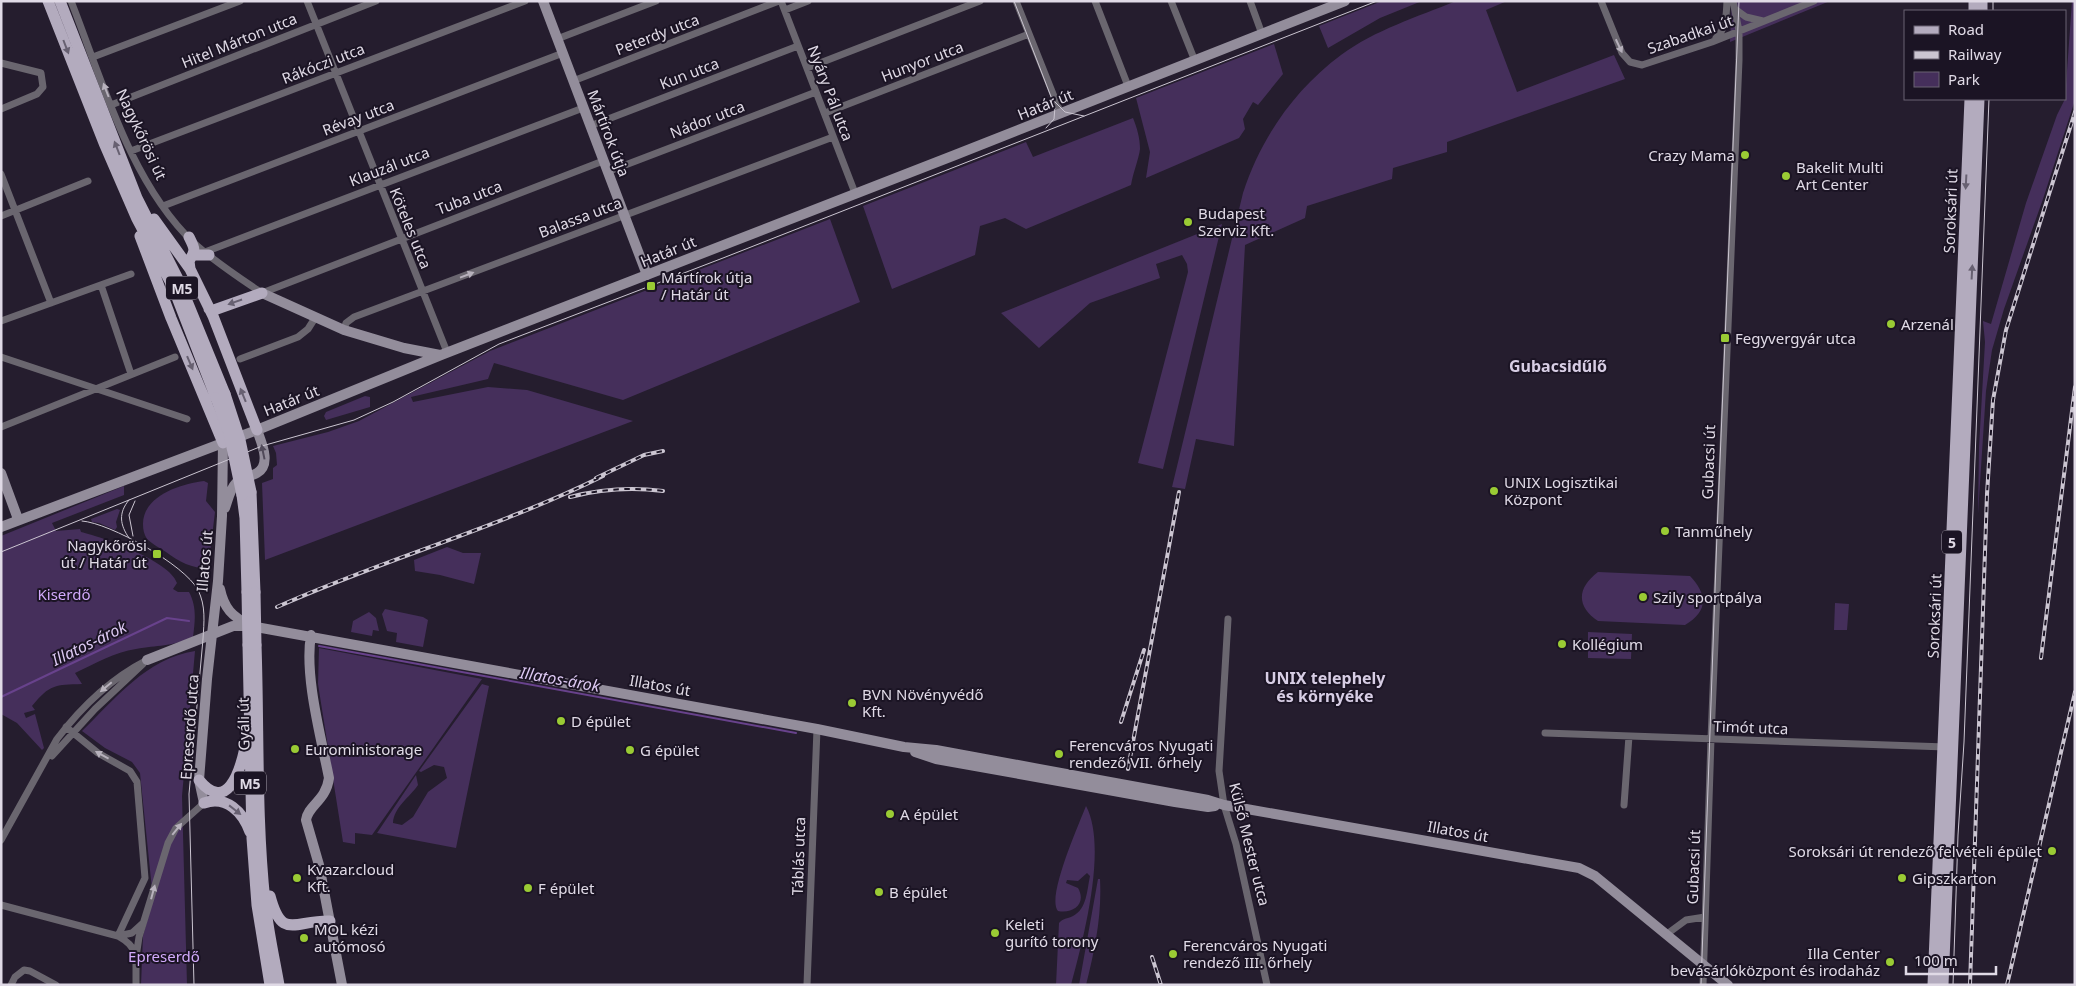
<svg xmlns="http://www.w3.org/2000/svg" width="2076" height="986" font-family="'Noto Sans',sans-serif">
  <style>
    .green { fill: #452f5b }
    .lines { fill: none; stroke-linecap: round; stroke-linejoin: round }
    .stream { stroke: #68428c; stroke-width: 2 }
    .street { stroke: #6a666f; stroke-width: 7 }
    .secondary { stroke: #938d9b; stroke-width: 10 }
    .primary { stroke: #b3abbe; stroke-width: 11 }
    .tram { stroke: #cbc5d1; stroke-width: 1 }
    .rail-casing { stroke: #cbc5d1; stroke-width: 4 }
    .rail { stroke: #1b1424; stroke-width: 2; stroke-dasharray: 5.5; stroke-linecap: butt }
    .primary-bridge { stroke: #b3abbe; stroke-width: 11 }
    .oneway { fill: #b7b1bc }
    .oneway2 { fill: #676071 }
    .oneway3 { fill: #514a5a }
    .poi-dot { fill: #9acb34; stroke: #1b1424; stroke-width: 2 }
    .labels { text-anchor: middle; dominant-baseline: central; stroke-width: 4; stroke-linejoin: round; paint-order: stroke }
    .shield { fill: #1b1424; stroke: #a59fac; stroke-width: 1 }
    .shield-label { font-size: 14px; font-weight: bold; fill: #e0dae6 }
    .street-label { font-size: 15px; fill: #e0dae6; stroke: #1b1424 }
    .poi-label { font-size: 15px; fill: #e0dae6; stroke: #1b1424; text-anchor: start }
    .park-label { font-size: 15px; fill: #d2aafc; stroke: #1b1424 }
    .neighbourhood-label { font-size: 16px; font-weight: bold; fill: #d7cde4; stroke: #1b1424 }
    .water-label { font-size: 16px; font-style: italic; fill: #ddc9f3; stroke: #1b1424 }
  </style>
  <rect width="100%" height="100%" fill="#251d2e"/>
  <path class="green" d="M1382,1h40l-42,17 -52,30 -9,-22z
    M1456,1h51l-21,9 31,82 97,-37 11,24 -178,63v10l-54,16 -1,11 -85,27 -2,12 -60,27 -11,201 -38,-7 -11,50 -13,-2 71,-294c18,-55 51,-103 98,-138 34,-25 76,-38 115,-54z
    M1732,1h98l-100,41z
    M2072,1h3v99l-32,99 -39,110 -12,41 -6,41 -8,123 1,-67 6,-105 -2,-21 8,3 35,-121 31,-88 8,-16z
    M1274,44l9,30 -25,31 -5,-3 -10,17 2,10 -6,9 -93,40 4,-26 -14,-54z
    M1133,118c4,10 7,20 7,31 -1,9 -7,24 -9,36l-105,44 -21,-11 -25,8 -5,29 -83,34 -29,-83 163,-64 7,15z
    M830,219l30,83 -237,98 -129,-37 -6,16 -77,18 2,5 75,-15 39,3 106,31 -368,139 -3,-77 11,-4v-11l4,-3 -1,-12 -3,-7 55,-14 31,-11 131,-70z
    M1222,224l-59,245 -25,-6 50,-191 -1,-8 -5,-9 -26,9 4,14 -70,25 -51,45 -38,-35z
    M365,396l5,1v10l-44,13 -2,-4 2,-4z
    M204,481l4,2 -2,18 9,11 -7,57c-16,-1 -29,-7 -42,-17 -6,-4 -14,-8 -19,-13 -3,-5 -4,-9 -4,-15 0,-28 37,-40 61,-43z
    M124,486v9l-72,28 4,8 24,-2 1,3c22,5 89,29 96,51l-4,6 5,3h11c8,15 6,29 4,45 -23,10 -35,8 -57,12 -21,3 -42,15 -61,24l7,11c-27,1 -32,0 -50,22l3,4 -11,3 2,5 9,-4 9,34 -2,2 -25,-27 -16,-9v-178z
    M117,509l3,1 -4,12 1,5 -2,3 -16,-7 -7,-1 -1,-3z
    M447,547l16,6h18l-7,31 -34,-9 -25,-4 -1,-11z
    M1598,572l92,4c18,19 18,35 -5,49l-87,-4c-22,-15 -21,-33 0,-49z
    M1835,603l14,1 -2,26h-13z
    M385,609l38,8 5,3 -5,27 -27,-5 1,-9 -10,-2 -5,-17z
    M369,612l7,6 3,13 -6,-1 -1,6 -21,-4 2,-11z
    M1588,632l44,2 -1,25 -43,-1z
    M319,648l163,31 -110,156 -17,-2v11l-12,-2 -25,-158z
    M195,651l-13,145 5,189h-46l2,-49 10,-37 -13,-126 -8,-11 -27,-14 -23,-17c33,-32 65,-73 113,-80z
    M482,684l7,2 -33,162 -79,-15 39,-58 2,10c-8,12 -24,22 -25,38l9,2 11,-8 15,-25 19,-14 -3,-11 -10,-2 -13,7 -2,-1z
    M1086,806c22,41 -3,134 -15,179h-15l3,-62c4,-5 8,-4 14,-7 14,-7 14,-26 17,-40l-3,-3 -9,8 -11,-1 -1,3 12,5c9,16 -5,26 -20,23 -12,-13 21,-87 28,-105z
    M1098,879h2c2,36 -5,70 -14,106h-7z"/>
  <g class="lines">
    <path class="stream" d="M319,646l477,87
      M1,697l166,-79 22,3"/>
    <path class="street" d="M71,1c31,79 60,183 123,242 21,19 44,34 68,50l341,-132
      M307,1l140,351
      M781,1l74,192
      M1016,1l45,113
      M1095,1l33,85
      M1171,1l24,60
      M1250,1l12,33
      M1601,1l21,52 8,9 12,3 70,-23 102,-41
      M1735,9l11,8 17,4
      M785,10l23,-9
      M1716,38c11,-11 10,-22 11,-37
      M557,39l99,-38
      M93,57l147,-56
      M1,63l40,10 2,14 -6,7 -36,15
      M807,68l173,-67
      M573,81l206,-80
      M111,105l265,-104
      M825,113l204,-79
      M590,126l208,-80
      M131,151l394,-150
      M607,172l209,-80
      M1,174l50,129
      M163,206l400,-153
      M1,216l87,-35
      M205,252l378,-144
      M101,285l30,89
      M1,321l130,-47
      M344,330l2,-7 8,-6 479,-180
      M1,357l186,62
      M240,359l58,-22 10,-8 7,-11
      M1,427l174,-70
      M1228,619l-9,152 5,34 12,39 31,141
      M66,727l32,26 32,18 7,11 8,96 -27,58
      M1545,733l401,14
      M52,756l43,-47 48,-45
      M1624,805l5,-69
      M1,840l56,-101c25,-33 53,-60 90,-79
      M1,905l117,31c9,5 15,10 18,20
      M1667,934l19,-14 19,-3
      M118,936l14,-3 11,-10
      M11,985l4,-8 9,-7 6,1 26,14
      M136,985v-28l3,-20 29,-94 8,-15 28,-25
      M807,985l10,-256
      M1703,985l8,-246 28,-679v-29l-6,-30"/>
    <path class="secondary" d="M543,1l104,274
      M262,293l82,37 60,18 36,7
      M1,473l17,46
      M225,508c3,-8 5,-19 11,-25 6,-6 14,-6 21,-10 15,-9 4,-31 0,-43
      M1,527l256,-97 184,-75 514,-200 390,-154
      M220,589c4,19 12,28 30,36
      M311,635c-7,40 10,102 18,143 -3,23 -21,27 -23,42l13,45 23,120
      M147,660l86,-34h18l566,103 87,18 32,3 272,50 16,5 355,63 16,8 133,109
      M915,752l21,7 239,43 33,5 7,-1
      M204,803l-5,-23 8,-101 11,-98 4,-65 1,-73"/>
    <path class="primary" d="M48,1l56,142 33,76 36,68 43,111
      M60,1l77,197 41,81 47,115
      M1974,11v-10
      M1982,11v-10
      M154,219l36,50 23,47 44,114
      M140,236l31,82 52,125
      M189,237c6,12 7,13 0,24l1,8
      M194,255h15
      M209,309l5,1 48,-17
      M251,492l4,100
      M242,495l3,23 2,74
      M248,645l4,193 5,67 13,80
      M256,645c3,86 0,172 9,257 3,28 9,55 14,83
      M199,780c28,34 41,-9 46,-32
      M204,803c22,-8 39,9 46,29
      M270,896c12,45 24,24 60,25
      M1933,985l37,-886
      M1943,985l36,-886"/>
    <path class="tram" d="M1014,1l41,106 -1,12 -8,9
      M1993,11v-10
      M1054,101l11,11 19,4
      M82,521c28,2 103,44 116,69 8,16 6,32 5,49l-14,155 5,191
      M133,536l-4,-21 6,-14
      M129,538c-9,-13 -11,-25 0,-38
      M1,552l261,-106 92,-26 39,-18 106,-58 224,-86 654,-257
      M1701,985l16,-451 22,-533
      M1953,985l5,-150 6,-93 25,-643"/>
    <defs>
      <path id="rail" d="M596,478l48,-23 19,-4
        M570,497c31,-8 61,-10 93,-6
        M277,607c107,-48 221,-79 326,-131
        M2041,658l34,-271
        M1121,722l23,-72
        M1128,769l51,-277
        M1152,957l9,28
        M1970,985l17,-491 6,-94 13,-70 69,-218
        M2007,985l68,-293"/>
    </defs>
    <use href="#rail" class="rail-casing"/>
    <use href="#rail" class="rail"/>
    <path class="primary-bridge" d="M225,394l15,46 11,52
      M216,398l13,35 13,62
      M247,592l1,53
      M255,592l1,53"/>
  </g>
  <defs><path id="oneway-solid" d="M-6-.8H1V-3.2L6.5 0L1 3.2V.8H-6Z" transform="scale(1.25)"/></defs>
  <g class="oneway">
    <use href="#oneway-solid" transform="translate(1619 46) rotate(65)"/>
    <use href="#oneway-solid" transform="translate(106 90) rotate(-111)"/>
    <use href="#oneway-solid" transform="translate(467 275) rotate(-21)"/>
    <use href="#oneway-solid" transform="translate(106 687) rotate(140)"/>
    <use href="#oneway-solid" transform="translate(102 755) rotate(-151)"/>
    <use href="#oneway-solid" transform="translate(177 829) rotate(-51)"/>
    <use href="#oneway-solid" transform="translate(153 892) rotate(-75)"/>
  </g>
  <g class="oneway2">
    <use href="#oneway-solid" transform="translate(66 47) rotate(69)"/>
    <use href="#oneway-solid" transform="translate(117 148) rotate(-111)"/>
    <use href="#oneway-solid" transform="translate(1966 182) rotate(93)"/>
    <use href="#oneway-solid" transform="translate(1972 272) rotate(-87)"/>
    <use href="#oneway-solid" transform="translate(235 302) rotate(161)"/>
    <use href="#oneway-solid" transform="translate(190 363) rotate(67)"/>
    <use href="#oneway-solid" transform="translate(243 395) rotate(-112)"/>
    <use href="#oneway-solid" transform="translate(235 810) rotate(38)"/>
  </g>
  <use class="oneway3" href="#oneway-solid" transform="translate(263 452) rotate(-102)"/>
  <g class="poi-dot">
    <circle cx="1745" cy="155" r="5"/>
    <circle cx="1786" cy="176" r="5"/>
    <circle cx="1188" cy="222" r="5"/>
    <rect x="646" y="281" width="10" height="10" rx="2.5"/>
    <circle cx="1891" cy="324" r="5"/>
    <rect x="1720" y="333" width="10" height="10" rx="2.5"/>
    <circle cx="1494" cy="491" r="5"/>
    <circle cx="1665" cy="531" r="5"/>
    <rect x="152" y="549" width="10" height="10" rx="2.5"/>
    <circle cx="1643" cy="597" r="5"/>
    <circle cx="1562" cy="644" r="5"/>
    <circle cx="852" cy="703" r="5"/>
    <circle cx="561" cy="721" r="5"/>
    <circle cx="295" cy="749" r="5"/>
    <circle cx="630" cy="750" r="5"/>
    <circle cx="1059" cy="754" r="5"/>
    <circle cx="890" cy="814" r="5"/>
    <circle cx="2052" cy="851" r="5"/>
    <circle cx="297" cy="878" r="5"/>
    <circle cx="1902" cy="878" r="5"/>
    <circle cx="528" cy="888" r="5"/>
    <circle cx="879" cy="892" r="5"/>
    <circle cx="995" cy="933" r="5"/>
    <circle cx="304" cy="938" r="5"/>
    <circle cx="1173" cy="954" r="5"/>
    <circle cx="1890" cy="962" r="5"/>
  </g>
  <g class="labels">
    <g class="shield">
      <rect x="166" y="276.5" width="32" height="23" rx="4"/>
      <rect x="1942" y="530.5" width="20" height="23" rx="4"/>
      <rect x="234" y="771.5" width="32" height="23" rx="4"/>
    </g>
    <g class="shield-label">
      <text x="182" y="288">M5</text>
      <text x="1952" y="542">5</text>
      <text x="250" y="783">M5</text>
    </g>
    <g class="street-label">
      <text transform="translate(657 34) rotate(-21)">Peterdy utca</text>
      <text transform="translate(1690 34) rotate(-19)">Szabadkai út</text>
      <text transform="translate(239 40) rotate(-22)">Hitel Márton utca</text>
      <text transform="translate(922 61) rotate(-21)">Hunyor utca</text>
      <text transform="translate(323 63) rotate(-21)">Rákóczi utca</text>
      <text transform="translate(689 73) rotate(-21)">Kun utca</text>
      <text transform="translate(831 93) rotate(69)">Nyáry Pál utca</text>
      <text transform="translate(1045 104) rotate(-22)">Határ út</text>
      <text transform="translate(358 117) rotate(-21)">Révay utca</text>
      <text transform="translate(707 119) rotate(-21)">Nádor utca</text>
      <text transform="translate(609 133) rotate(69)">Mártírok útja</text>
      <text transform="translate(142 134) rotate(65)">Nagykőrösi út</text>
      <text transform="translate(389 166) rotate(-21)">Klauzál utca</text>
      <text transform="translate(469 197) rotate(-21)">Tuba utca</text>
      <text transform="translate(1950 211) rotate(-88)">Soroksári út</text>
      <text transform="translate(580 217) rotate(-21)">Balassa utca</text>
      <text transform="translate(411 228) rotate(68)">Köteles utca</text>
      <text transform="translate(668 251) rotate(-22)">Határ út</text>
      <text transform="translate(291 400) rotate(-22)">Határ út</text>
      <text transform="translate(1708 462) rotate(-88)">Gubacsi út</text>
      <text transform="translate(204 561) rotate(-85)">Illatos út</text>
      <text transform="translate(1934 616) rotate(-88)">Soroksári út</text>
      <text transform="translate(660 685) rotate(10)">Illatos út</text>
      <text transform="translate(243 724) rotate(-91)">Gyáli út</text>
      <text transform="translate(189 727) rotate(-86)">Epreserdő utca</text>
      <text transform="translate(1751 727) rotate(2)">Timót utca</text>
      <text transform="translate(1458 831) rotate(10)">Illatos út</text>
      <text transform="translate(1250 844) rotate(76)">Külső Mester utca</text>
      <text transform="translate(798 856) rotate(-88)">Táblás utca</text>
      <text transform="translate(1693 867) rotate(-88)">Gubacsi út</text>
    </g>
    <g class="poi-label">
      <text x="1735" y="155" text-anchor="end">Crazy Mama</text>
      <text x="1796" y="167">Bakelit Multi<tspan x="1796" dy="17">Art Center</tspan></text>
      <text x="1198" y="213">Budapest<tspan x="1198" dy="17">Szerviz Kft.</tspan></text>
      <text x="661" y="277">Mártírok útja<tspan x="661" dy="17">/ Határ út</tspan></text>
      <text x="1901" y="324">Arzenál</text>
      <text x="1735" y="338">Fegyvergyár utca</text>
      <text x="1504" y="482">UNIX Logisztikai<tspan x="1504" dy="17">Központ</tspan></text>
      <text x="1675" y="531">Tanműhely</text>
      <text x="147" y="545" text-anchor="end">Nagykőrösi<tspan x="147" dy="17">út / Határ út</tspan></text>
      <text x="1653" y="597">Szily sportpálya</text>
      <text x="1572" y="644">Kollégium</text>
      <text x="862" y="694">BVN Növényvédő<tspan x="862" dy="17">Kft.</tspan></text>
      <text x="571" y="721">D épület</text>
      <text x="1069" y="745">Ferencváros Nyugati<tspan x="1069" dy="17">rendező VII. őrhely</tspan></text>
      <text x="305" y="749">Euroministorage</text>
      <text x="640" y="750">G épület</text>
      <text x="900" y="814">A épület</text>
      <text x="2042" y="851" text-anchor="end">Soroksári út rendező felvételi épület</text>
      <text x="307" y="869">Kvazar.cloud<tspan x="307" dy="17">Kft.</tspan></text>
      <text x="1912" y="878">Gipszkarton</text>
      <text x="538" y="888">F épület</text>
      <text x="889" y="892">B épület</text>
      <text x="1005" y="924">Keleti<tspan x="1005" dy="17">gurító torony</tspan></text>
      <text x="314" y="929">MOL kézi<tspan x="314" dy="17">autómosó</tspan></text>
      <text x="1183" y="945">Ferencváros Nyugati<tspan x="1183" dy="17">rendező III. őrhely</tspan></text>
      <text x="1880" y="953" text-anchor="end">Illa Center<tspan x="1880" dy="17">bevásárlóközpont és irodaház</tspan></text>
    </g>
    <g class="park-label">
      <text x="64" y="594">Kiserdő</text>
      <text x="164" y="956">Epreserdő</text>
    </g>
    <g class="neighbourhood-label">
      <text x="1558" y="366">Gubacsidűlő</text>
      <text x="1325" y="678">UNIX telephely<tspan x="1325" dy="18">és környéke</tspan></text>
    </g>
    <g class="water-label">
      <text transform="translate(89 643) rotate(-26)">Illatos-árok</text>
      <text transform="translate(560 679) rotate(10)">Illatos-árok</text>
    </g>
  </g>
  <rect width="2076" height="986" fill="none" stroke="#e0dae6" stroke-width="5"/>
  <rect x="1904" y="10" width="162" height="90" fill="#1b1424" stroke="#6a6372"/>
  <rect x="1914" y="26" width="25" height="8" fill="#b3abbe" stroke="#6a6372"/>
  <text x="1948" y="35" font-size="15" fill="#e0dae6">Road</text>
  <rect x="1914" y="51" width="25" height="8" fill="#cbc5d1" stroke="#6a6372"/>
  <text x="1948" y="60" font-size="15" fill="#e0dae6">Railway</text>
  <rect x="1914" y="72" width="25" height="15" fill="#452f5b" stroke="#6a6372"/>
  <text x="1948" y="85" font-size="15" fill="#e0dae6">Park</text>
  <path d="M1906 966v8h90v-8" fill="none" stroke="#e0dae6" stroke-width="2.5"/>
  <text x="1914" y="966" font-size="15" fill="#e0dae6" stroke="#1b1424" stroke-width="4" paint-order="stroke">100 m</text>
</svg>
